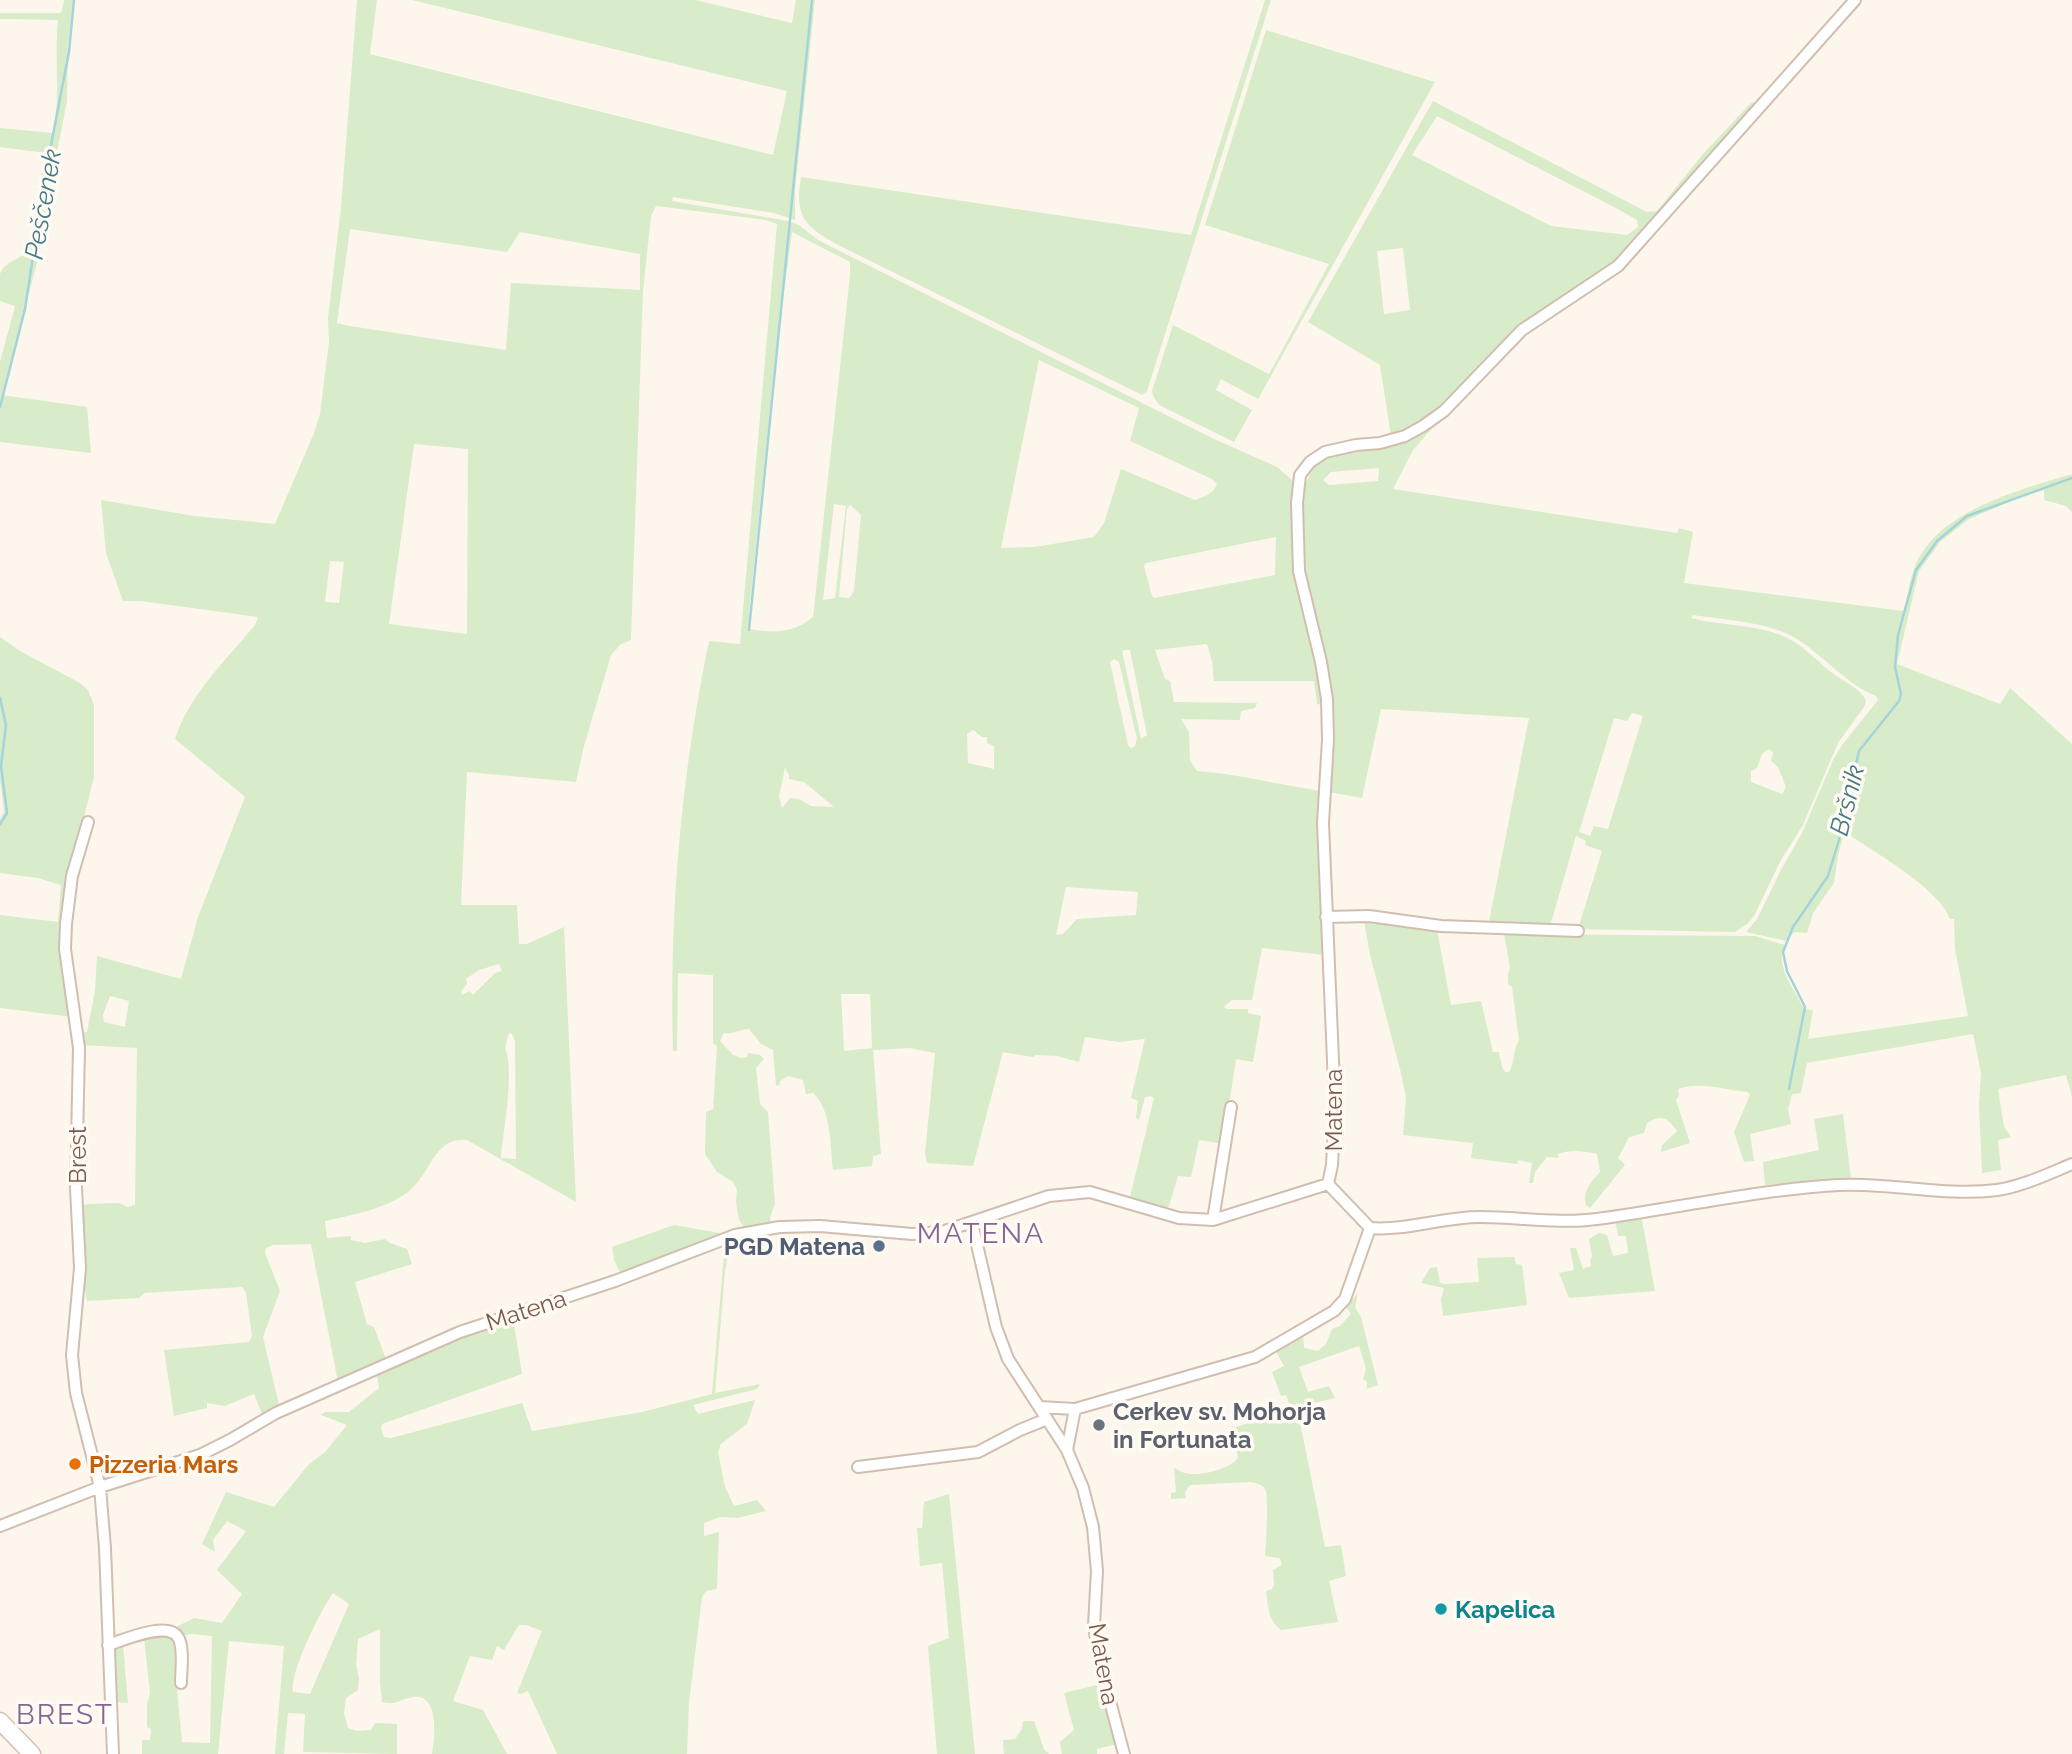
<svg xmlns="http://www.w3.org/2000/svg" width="2072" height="1754" font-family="Raleway,sans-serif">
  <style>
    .green { fill: #d8ecc9; fill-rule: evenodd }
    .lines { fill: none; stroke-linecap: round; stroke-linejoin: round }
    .stream { stroke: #a5d3da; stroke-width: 2.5 }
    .street-casing { stroke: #d1beb0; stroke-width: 14 }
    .secondary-casing { stroke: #d6c0b0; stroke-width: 19 }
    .street { stroke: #fff; stroke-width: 10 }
    .secondary { stroke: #fff; stroke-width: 16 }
    .service-dot { fill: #5c6f8a; stroke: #fffaf3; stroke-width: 2.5 }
    .worship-dot { fill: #6b7280; stroke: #fffaf3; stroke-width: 2.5 }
    .food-dot { fill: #e8710a; stroke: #fffaf3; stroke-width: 2.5 }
    .culture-dot { fill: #0f9aa8; stroke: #fffaf3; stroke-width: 2.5 }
    .labels { text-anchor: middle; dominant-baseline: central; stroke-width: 7; stroke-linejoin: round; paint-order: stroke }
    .street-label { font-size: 24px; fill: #7a5c4d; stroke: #fffaf3 }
    .service-label { font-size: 24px; font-weight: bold; fill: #4e5e75; stroke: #fffaf3; text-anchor: end }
    .worship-label { font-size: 24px; font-weight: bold; fill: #5b616d; stroke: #fffaf3; text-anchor: start }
    .food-label { font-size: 24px; font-weight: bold; fill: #c56008; stroke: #fffaf3; text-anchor: start }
    .culture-label { font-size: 24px; font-weight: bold; fill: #0d838f; stroke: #fffaf3; text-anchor: start }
    .water-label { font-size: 26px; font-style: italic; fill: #437c86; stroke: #fffaf3 }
    .quarter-label { font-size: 28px; letter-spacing: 2px; fill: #846695; stroke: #fffaf3 }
  </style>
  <rect width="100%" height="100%" fill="#fdf6ec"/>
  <path class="green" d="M64,0h9l-5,46 -1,55 -20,102 -3,33 -42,159 85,12 4,46 -91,-11v-80l15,-56 -15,-5c0,-8 0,-19 0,-27 3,-13 26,-15 31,-29 11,-30 5,-62 15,-92l-46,-6v-19l53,5c8,-38 1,-75 5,-113l-58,-1v-6h61z
    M357,0h20l-7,54 403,101 14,-64 -375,-91h283l97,23 4,-23h19l-20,190v30l-21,-7 -101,-16 -1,4 116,20 11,4 19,15 394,198 65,29 15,13 2,5 -3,34 2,35 24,109 6,42 -6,-1 -3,-23h-100l-2,-20 -5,-17 -52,6 10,29 5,2 4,21 83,1 -2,5 -14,3 -1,9 -59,-1 8,13 1,28 7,11 29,3 94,17 -2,31 7,133 -63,-7 -10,52h-20l-8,7 3,2h21v4l13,3 -8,46 -17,-3 -13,85 -24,-4 -8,37 -13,-1 -9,30 -4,2 -35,-11 24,-99 -4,-2 -5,1 -6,23 -3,-2 2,-17 -7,-3 14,-59 -26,3 -34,-5 -6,25 -22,-6 -21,-1 -3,2 -30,-5 -30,114 -46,-3 -2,-10 10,-100 -25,-5 -37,2 8,104 -8,2 -1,10 -39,4c-3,-25 -1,-59 -20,-77l-7,1 -3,-14 -15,-4 -8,5 -1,5 -3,-1 -3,-35 -12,-6 -12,-15c-10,0 -16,6 -25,4l-4,8 13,14 9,3 5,-1 1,-4 12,2 4,4 -8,9 4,36 8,8 7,92 -5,13 1,6 -27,4 -5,-7 -3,-18 1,-12 -4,-8 -16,-10 -12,-18 1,-42 7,-3 4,-63 -4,-3v-68l-35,-2 -1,78h-4c-4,-138 8,-275 36,-410l31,3 37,-420 -12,-4 -109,-14 -5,10 -8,75 -12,349 -10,4 -10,11 -27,91 -8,36 -109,-10 -6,133h56l2,39h8l37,-17 12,275 -109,-62c-34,-3 -35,33 -58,51 -23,18 -56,24 -84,30l2,17 24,-2v4l14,3 20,-4 5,4 17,6 5,15 -57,18 12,42 7,3 12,32 -48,23 -27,-138 -38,1 -7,3 -1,5 15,38 -17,46 17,72 -17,8 -9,-23 -29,12 -18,-3v5l-33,8 -10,-66 85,-8 3,-6 -6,-43 -4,-6 -98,6 -5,5 -52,3 -4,-23 -1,-70 2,-3 5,-1 30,-1 8,4 8,-2 2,-157 -57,-3 1,-12 6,-1 8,-41 2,-35 84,23 17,-62 47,-120 -70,-58c14,-44 51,-79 80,-114l3,-8 -117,-16h-18l-17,-48 -5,-53 93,16 81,8 39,-91 6,-19 9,-72 -1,-24 13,-111zM350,229l157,23 13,-20 120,22v36l-129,-7 -5,67 -156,-24 -13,-3zM792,232l58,30v13l-37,342c-21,17 -39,16 -64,12v-16l26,-253zM1039,360l100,48 -9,33 82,38 5,5c-3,9 -13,13 -22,16l-74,-31 -17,54 -10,14 -59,10 -34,1zM414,444l54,5 -1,185 -78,-10zM834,504l12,2 -11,92 -12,2zM850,505l11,10 -7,76 -5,7 -10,-1 8,-88zM1276,537l-1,38 -121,23 -2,-2 -8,-30 2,-3zM330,561l14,1 -5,41 -14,-1zM1125,650h5l17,85 -6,4 -19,-88zM1114,659l5,3 18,77 -2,7 -4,2 -3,-3 -18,-83zM973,730l9,7h5v6l7,3v23l-26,-6 -1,-29zM785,768l4,7v4l15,3 30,25 -23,-1 -12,-7 -9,-1 -8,10 -3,-12zM1066,887l72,5 -2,23 -59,4 -14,15 -7,1zM499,964l3,7 -7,2 -22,22 -3,-4 -8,4 -1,-4 6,-7 -1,-5 13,-9zM841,994h29l2,54 -28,3zM110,996l19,5 -4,26 -21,-5 -1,-7zM509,1033l3,1 3,7 1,118 -15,-1c2,-27 14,-87 4,-110z
    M1265,0h6l-124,391 -5,4 -302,-149c-34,-19 -46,-28 -39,-69l390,58z
    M1266,30l169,52 -177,317 -37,-20 -5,11 36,20 -18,32 -75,-37 -6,-9 -1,-5 21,-66 96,49 60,-110 -124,-39z
    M1433,101l214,111 10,-1 46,-57 47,-50 3,-2 2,3 -132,150 -35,27 -52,31 -101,99 -21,14 -23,10 -11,-71 -72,-43zM1437,116l179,92 21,12 1,7 -11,8 -76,-9 -139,-71zM1403,248l7,62 -26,4 -7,-63z
    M1435,425l-22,25 -20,39 284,44 2,-5 14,4 -9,51 219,28c5,-14 6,-29 11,-42 21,-58 105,-79 158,-95v38l-6,-6 -22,-6v-10l-21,6 -54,23 -29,23 -21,29 -22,93 103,40 10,-16 62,56v353l-6,-22 -68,14 6,38 7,10 -13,3 3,30 -19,3 -3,-69 2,-31 -8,-39 -166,29 -6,30 -9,1 -4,15 3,15 -41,10 4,27 -10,1 -10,-30 16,-37 -2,-3c-23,-2 -47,-11 -70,-3l1,6 -3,5 14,43 -29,9 1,-7 15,-14c-10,-14 -15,-17 -30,-8l-3,10 -15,4 -11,21 7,7 -35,43 -4,-3c-4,-14 5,-23 14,-33l-3,-18c-13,-3 -26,-5 -39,0v4l-11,-1 -12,15 -2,11h-4l3,-20 -14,-3 -1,4 -46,-6 2,-15 -70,-8 3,-37 -5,-25 -31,-118 -6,-35 73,10 14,75 30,-4 12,51h6l3,15 3,5h4c6,-10 4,-22 10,-32l-7,-53 -4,-3v-11l2,-6 -6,-33 251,2 30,9c-11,21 10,45 19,64l9,1 -5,29 160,-23 -13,-67 -1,-30h-4c-10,-30 -77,-68 -104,-86l-3,3 -5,20 -4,27 -21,30 -6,20 -13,-1 -7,9 -41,-9 11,-13 26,-53 19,-33 31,-73 9,-15 36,-45 -2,-4c-30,-12 -52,-40 -79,-57 -26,-17 -73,-19 -104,-24l-2,3c33,9 75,5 105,25 15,10 27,24 42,34 10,7 23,12 28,24l-2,6 -26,36 -35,82 -22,35 -27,56 -7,8 -12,8 -157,-3 24,-78 -17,-6 1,-4 -10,-5 -27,94 -61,-3 41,-209 -148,-9 -19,89 -34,-6c3,-23 6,-46 3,-69 -7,-56 -58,-225 -10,-263 21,-16 48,-8 72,-14 15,-4 29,-13 42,-21zM1379,468l-1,13 -49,4 -6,-5 8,-8zM1632,713l11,3 -35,113 -14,-3 -4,10 -11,-4 35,-114 13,3zM1769,749l4,4 -2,8 7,6 8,20 -4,7 -31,-12v-11l6,-3 5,-14z
    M0,637l20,14 60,32 8,7 6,15v72l-28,111 6,129 -72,-9v-93l58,7 3,-37 -23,-7 -38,-5v-54l4,-7 -4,-32z
    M1843,1114l8,65 -86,6 -2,-23 56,-12 -5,-31z
    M1641,1214l14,77 -86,7 -10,-25 15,-3 -4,-22h6l7,21 8,-3 -1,-6 2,-3 -3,-18 10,-6 8,2 6,21 15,-3 -2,-17h-8l-3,-18z
    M674,1225l51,9 -97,38 -9,-1 -5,-11 -2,-13z
    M730,1242l-5,29 -10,122 45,-9 -3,5 -64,16 5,9 57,-14 -8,24 -26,20 -3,8 7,35 9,19 23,-6 9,11 -29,7 -17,-1 -16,6v13l15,-4 -2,57 -11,2 -4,6 -13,106 -2,51h-130l-29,-63 -7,3 -4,-1 25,-62 -16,-6h-7l-15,25 -7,-4 -5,14 -22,-4 -17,45 30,9 24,44h-75c3,-18 8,-65 -23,-56 -13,3 -11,7 -27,4l-2,-20v-53l-22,10 -2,25 3,15 -1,11 -12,8 -2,15 4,15 9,3 14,-1 4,-7 22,1v30l-94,-2 2,-38 -17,-1 -4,41h-9l9,-108 -55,-5 -11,113h-76v-14h8l1,-11 -4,-2v-21l3,-14 -6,-54 26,-4 9,11 -2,44 5,53 28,1 2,-107 -21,-2 -9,2 -10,-7 22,-11 28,5 20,-29 -25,-24 29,-39 -19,-10 -14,19 2,12 -13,-8 24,-52 48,15 35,-43 16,-12 22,-27 -26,-10 4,-3h24l30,-24 -2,-14 82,-37 54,-19 9,56 -140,50 -1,4 3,9 7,1 131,-35 10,28 110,-19 70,-18 13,-151zM333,1593l16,11 -39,90 -17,-2c-4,-19 28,-82 40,-99z
    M1514,1257l2,7 6,1 5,40 -84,11 -2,-17 3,-11 -23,-5 9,-15 7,-1 3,16 6,1 33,-2 -2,-24z
    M1358,1293l-3,14 6,10 17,68 -11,4v-7l-4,-3 3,-10 -7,-23 -60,21 9,25 21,-6 6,12 -38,9 28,140 16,-2 5,31 -17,5 9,41 -57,8c-13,-9 -13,-24 -15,-39l6,-2 2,-4 -1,-15 9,-5 -2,-7 -15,-2c1,-10 4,-60 0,-67 -3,-5 -10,-6 -15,-7l-60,3 -5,7 1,6 -15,1v-6l5,-1 -2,-24c4,2 11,6 16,6 14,1 40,-5 48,-16l-5,-30 58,-19 -5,-14 -5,1 -9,-24 12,-6 -9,-16 28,-15 1,13 14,3 8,-7 6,-15 8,-3 11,-12 -5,-7z
    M949,1494l26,260h-38l-9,-108 21,-8 -7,-75 -22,3 -3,-38h5l2,-26z
    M123,1644l5,59 -13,-1 -2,-54z
    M1101,1684l16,60 -20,5v5h-35l-2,-12 14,-12 -10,-37z
    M1023,1721h11l10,28 5,5h-45l-1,-14 12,-1 7,-10z"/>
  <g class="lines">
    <path class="stream" d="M0,407l25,-98 21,-138 23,-119 5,-52
      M749,630l63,-630
      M0,698l6,27 -5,41 6,47 -7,11
      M1789,1089l16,-82 -18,-36 -4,-19 10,-25 35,-51 11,-36 20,-89 40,-50 2,-7 -6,-27 3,-32 18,-65 21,-29 30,-25 105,-38"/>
    <defs>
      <path id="street" d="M88,822l-16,54 -6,48 -1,25 14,99 -3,140 4,80 -8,87 4,38 24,94 5,61 8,206
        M1326,917l43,-1 72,10 137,5
        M1328,1184l4,-19 3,-57 -12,-285 5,-83 -1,-41 -6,-37 -22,-91 -2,-68 3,-28 10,-13 15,-10 31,-7 24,-2 25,-7 18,-10 21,-15 78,-81 96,-64 237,-266
        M1328,1184l42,44c36,3 73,-11 110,-11 39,0 78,7 117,2 80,-11 160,-29 241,-34 53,-3 106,12 159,5 26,-4 51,-16 75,-26
        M1213,1220l18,-113
        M972,1223l24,104 12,32 59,91 16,38 10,39 4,44 -3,54 5,35 25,94
        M1039,1407l36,2 180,-52 79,-46 11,-12 25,-71
        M1067,1450l8,-41
        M858,1467l120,-15 42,-22 27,-11
        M0,1526l100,-39 100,-32 30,-15 46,-27 184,-81 155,-51 120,-46 45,-8 40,-1 92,8 30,-2 107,-36 41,-4 89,26 34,2 115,-36
        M108,1645c16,-5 62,-26 71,-6 5,11 2,32 2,44"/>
      <path id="secondary" d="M0,1721l32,33"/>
    </defs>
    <use href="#street" class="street-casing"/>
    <use href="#secondary" class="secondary-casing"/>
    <use href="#street" class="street"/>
    <use href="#secondary" class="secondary"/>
  </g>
  <circle class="service-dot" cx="879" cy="1246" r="7"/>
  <circle class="worship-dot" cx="1099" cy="1425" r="7"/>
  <circle class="food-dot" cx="75" cy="1464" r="7"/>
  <circle class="culture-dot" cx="1441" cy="1609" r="7"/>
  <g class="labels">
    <g class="street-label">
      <text transform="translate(1333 1110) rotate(-90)">Matena</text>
      <text transform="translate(77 1155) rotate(-90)">Brest</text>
      <text transform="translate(526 1310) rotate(-18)">Matena</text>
      <text transform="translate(1104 1664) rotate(80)">Matena</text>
    </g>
    <g class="service-label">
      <text x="865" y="1246">PGD Matena</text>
    </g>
    <g class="worship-label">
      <text x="1113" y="1411">Cerkev sv. Mohorja<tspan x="1113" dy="28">in Fortunata</tspan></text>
    </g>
    <g class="food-label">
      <text x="89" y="1464">Pizzeria Mars</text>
    </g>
    <g class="culture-label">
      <text x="1455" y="1609">Kapelica</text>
    </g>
    <g class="water-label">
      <text transform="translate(43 204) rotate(-80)">Peščenek</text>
      <text transform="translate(1847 800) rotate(-76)">Bršnik</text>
    </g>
    <g class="quarter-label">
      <text x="981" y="1233">MATENA</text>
      <text x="65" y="1714">BREST</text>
    </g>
  </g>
</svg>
